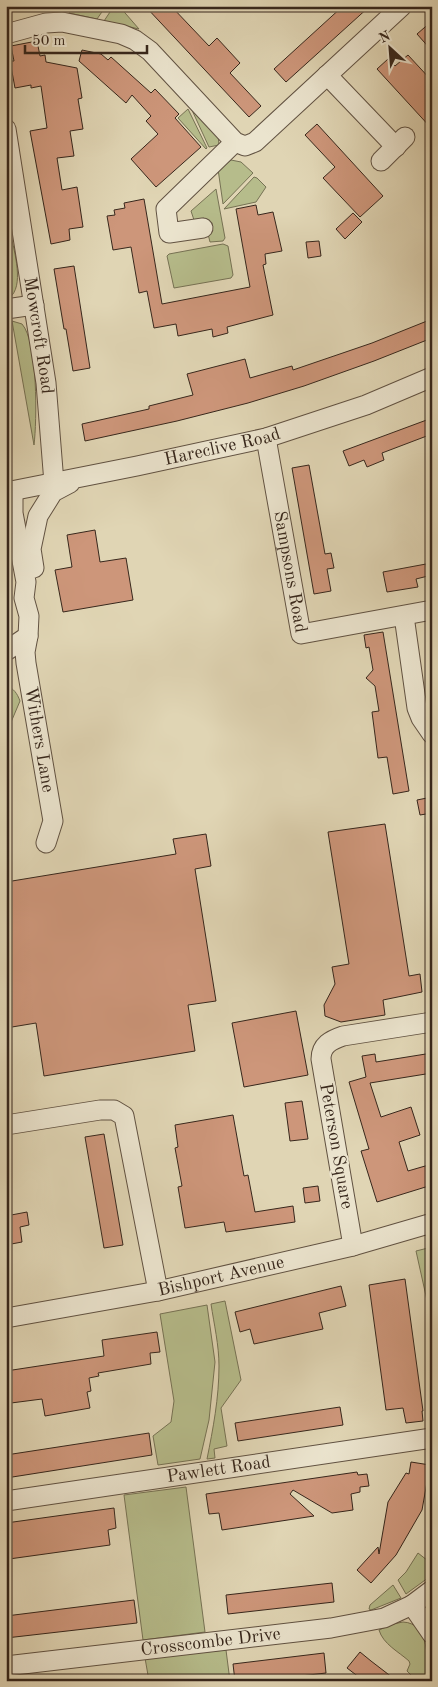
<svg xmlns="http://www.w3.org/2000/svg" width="438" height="1687" font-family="'Old Standard TT',serif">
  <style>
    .green { fill: #b6bc8b; stroke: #767254 }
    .building { fill: #cd967a; stroke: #37271c }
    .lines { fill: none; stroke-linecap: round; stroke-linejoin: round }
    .minor-casing { stroke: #615242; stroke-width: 21 }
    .minor { stroke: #ebe4ce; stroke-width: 19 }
    .labels { text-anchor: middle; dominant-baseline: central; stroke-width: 4.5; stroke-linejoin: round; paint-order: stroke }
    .street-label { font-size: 18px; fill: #37271c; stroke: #ebe4ce }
  </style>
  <rect width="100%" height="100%" fill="#e0d5b4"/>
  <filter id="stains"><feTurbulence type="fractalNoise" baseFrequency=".004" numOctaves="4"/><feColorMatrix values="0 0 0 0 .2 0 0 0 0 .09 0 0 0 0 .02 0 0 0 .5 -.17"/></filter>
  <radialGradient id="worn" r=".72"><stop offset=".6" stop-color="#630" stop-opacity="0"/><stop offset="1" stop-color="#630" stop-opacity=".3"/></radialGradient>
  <path class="green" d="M77,6h29l-9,13 -28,-6z
    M114,6h5l20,23 -35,-8z
    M191,108l27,27 1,10 -10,2z
    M188,109l19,39 -1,1 -28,-31z
    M231,160l10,2 12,11 -30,31 -5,-35z
    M254,177l3,1 9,9 -10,15 -32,7z
    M216,189l9,49 -2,3 -13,1 -6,-24 -10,2 -3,-9z
    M11,235c3,16 14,52 -2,63l-3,-14v-48z
    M223,244l5,2 5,29 -2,3 -57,10 -7,-32 2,-2z
    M12,321l10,3c16,18 15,97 12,121z
    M6,685c8,4 11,8 14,16l-14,33z
    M432,1247v76l-16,-72z
    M225,1301l16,79 -20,28 6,38 -13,3 1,9 -8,1c6,-30 12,-61 12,-93 0,-21 -5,-42 -8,-62z
    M207,1305l8,57 -6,58 -9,39 -42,6 -5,-29 18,-14 3,-21 -14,-87z
    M186,1487l19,145 -62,8 -19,-145z
    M418,1553l14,11v11l-26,19 -8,-14 8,-8z
    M393,1585l8,13 -30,12 -2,-1 1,-4z
    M403,1622c27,1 25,40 24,59h-10l-10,-10 3,-7 -1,-3c-10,-9 -26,-17 -30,-31l14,-6z
    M226,1650l4,31h-81l-4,-23z"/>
  <path class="building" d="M145,6h26l38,40 8,-8 23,25 -10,10 31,33 -12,11z
    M343,6h27l-84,76 -12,-13z
    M432,21v30l-15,-17z
    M37,41l3,15 5,-1 1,7 31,6 5,30 -4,1 5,30 -13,2 4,25 -17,2 5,32 15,-3 6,40 -14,2 1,11 -19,4 -21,-113 17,-3 -6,-42 -10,2v-3l-16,3 -5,-27h4l-3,-15z
    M82,50l19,4 7,6 3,-3 40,36 4,-4 24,25 -4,4 26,29 -45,40 -25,-28 27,-25 -12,-13 5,-5 -19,-21 -6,8 -47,-42z
    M408,55l24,26v48l-55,-60 11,-10 7,7z
    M317,124l66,72 -23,21 -37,-39 12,-11 -30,-32z
    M144,199l18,105 88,-17 -14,-78 20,-4 2,10 15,-3 9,39 -17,3 1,10 -3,1 10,50 -46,12 1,6 -15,4 -1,-8 -34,7 -2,-12 -22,4 -7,-37 -8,2 -8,-46 -18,3 -6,-34 8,-1 -1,-5 11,-2 -1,-5z
    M353,213l9,9 -17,17 -9,-10z
    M319,241l2,15 -13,2 -2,-16z
    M74,266l16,102 -17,3 -7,-42h-2l-10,-60z
    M432,319v19l-58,23 -70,25 -56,17 -71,18 -92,20 -3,-17 67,-15v-3l44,-11 -6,-21 58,-15 5,19 42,-12 1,4 79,-27z
    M432,418v16l-50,19 2,7 -17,7 -3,-7 -15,6 -6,-15z
    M309,465l16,89 6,-1 3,15 -7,1 4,22 -17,3 -22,-126z
    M95,530l5,32 26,-4 7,42 -70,12 -8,-42 17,-3 -5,-32z
    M426,564l2,12 -12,3 2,8 -31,5 -4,-20z
    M383,632l26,159 -16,3 -6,-37 -9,1 -6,-46 7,-1 -4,-25 -9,-8 7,-8 -4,-23 -3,1 -2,-13z
    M432,797v16l-12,2 -3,-15z
    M385,824l24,152 11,-2 2,18 -39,8 2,15 -44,7 -16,-6 -1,-11 11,-21 -3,-17 17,-3 -21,-132z
    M206,834l5,32 -16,3 21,132 -28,4 7,46 -151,25 -8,-53 -30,5v-146l170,-28 -3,-15z
    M296,1011l12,64 -64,12 -12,-64z
    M432,1053v20l-62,10 11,34 30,-10 9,28 -21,7 9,29 24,-7v21l-55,17 -16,-51 8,-2 -20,-67 17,-5 -4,-21 13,-2 1,8z
    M302,1101l6,38 -18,2 -5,-38z
    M233,1115l11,61 4,-1 7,37 38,-6 2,16 -69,10 -2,-10 -39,6 -7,-41 4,-1 -7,-38 3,-1 -3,-22z
    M104,1134l19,111 -19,3 -19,-111z
    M318,1186l2,15 -15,2 -2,-15z
    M27,1212l2,13 -9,2 2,15 -16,3v-29z
    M405,1279l18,132h-1l1,10 -17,2 -3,-15 -17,2 -17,-125z
    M341,1286l5,20 -27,7 4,16 -69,15 -4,-15 -10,3 -5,-20z
    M157,1332l3,20 -10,1 1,11 -53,9 1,3 -10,2 2,13 -4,1 3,16 -45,8 -3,-17 -31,4 -2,-13 -3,1v-20l98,-15 -2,-16z
    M340,1407l3,18 -105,16 -3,-18z
    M149,1433l3,22 -146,23v-23z
    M411,1462l19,3 -8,45 -26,45 -25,28 -14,-13 21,-23 1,7 9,-52 18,-29 3,1z
    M357,1472l1,3 9,-1 2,12 -9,1v5l-9,2 2,16 -21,3 -39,-23 -3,4 24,22 -92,14 -3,-17 -10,1 -3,-20z
    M114,1508l2,20 -8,2 2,15 -101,14 -3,-15v-21z
    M332,1583l2,19 -106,12 -2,-19z
    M134,1600l3,23 -131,15v-22z
    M360,1652l11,9 26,20h-33l-17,-13z
    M324,1653l2,20 -68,8h-23l-2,-17z"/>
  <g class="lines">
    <defs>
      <g id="minor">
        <path d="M6,34l40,-11 16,-1 59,12 14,6 15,11 85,91 10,4 10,-4 147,-136"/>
        <path d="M327,75l69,72"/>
        <path id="s1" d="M6,129l40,254 8,100"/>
        <path d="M381,161l24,-24"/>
        <path d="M203,228l-34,5 -3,-24 69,-67"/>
        <path d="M6,309l28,-4"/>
        <path id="s2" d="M266,438l35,196 131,-24"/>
        <path id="s3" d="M6,492l131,-26 129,-28 100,-33 66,-28"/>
        <path d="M34,568l-3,-19 7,-33 15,-24 17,-9"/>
        <path d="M404,616l13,92 4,10 11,16"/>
        <path id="s4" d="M28,636l-3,16 1,11 27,158 -7,22"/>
        <path d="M6,651l22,-15 1,-20 -5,-18 2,-16 -13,-69v-22"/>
        <path d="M6,1125l94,-15h14l10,6 34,175"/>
        <path d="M353,1246l-32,-187c0,-14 10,-19 22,-23l89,-14"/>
        <path id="s5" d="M6,1318l152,-27 195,-45 79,-23"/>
        <path id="s6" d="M6,1501l426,-63"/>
        <path d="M432,1590l-20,15 20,29"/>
        <path id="s7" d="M6,1666l325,-38 53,-10 28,-13"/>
      </g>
    </defs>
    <use href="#minor" class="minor-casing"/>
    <use href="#minor" class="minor"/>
  </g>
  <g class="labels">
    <g class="street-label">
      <text stroke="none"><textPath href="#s1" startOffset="209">Mowcroft Road</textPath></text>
      <text stroke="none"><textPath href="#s3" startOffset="221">Hareclive Road</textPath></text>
      <text stroke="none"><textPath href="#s2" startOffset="136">Sampsons Road</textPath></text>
      <text stroke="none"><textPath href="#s4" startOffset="105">Withers Lane</textPath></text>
      <text transform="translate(336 1146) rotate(80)">Peterson Square</text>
      <text stroke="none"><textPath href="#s5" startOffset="219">Bishport Avenue</textPath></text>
      <text stroke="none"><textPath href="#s6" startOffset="215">Pawlett Road</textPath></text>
      <text stroke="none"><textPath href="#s7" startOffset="206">Crosscombe Drive</textPath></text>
    </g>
  </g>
  <rect width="438" height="1687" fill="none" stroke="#e0d5b4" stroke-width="25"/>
  <rect x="8" y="8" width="423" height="1672" fill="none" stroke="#37271c" stroke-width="2.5"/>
  <rect x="12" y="12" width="413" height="1662" fill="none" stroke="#37271c"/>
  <g transform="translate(390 48) rotate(334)" stroke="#ebe4ce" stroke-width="4" paint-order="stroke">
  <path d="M0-4L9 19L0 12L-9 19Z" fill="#37271c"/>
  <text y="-8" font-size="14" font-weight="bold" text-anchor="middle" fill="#37271c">N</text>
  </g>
  <path d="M25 45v8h122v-8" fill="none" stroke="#37271c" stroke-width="2.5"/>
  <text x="32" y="45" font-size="15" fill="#37271c" stroke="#ebe4ce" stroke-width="4" paint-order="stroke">50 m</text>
  <rect width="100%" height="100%" filter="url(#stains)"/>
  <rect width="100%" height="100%" fill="url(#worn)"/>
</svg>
